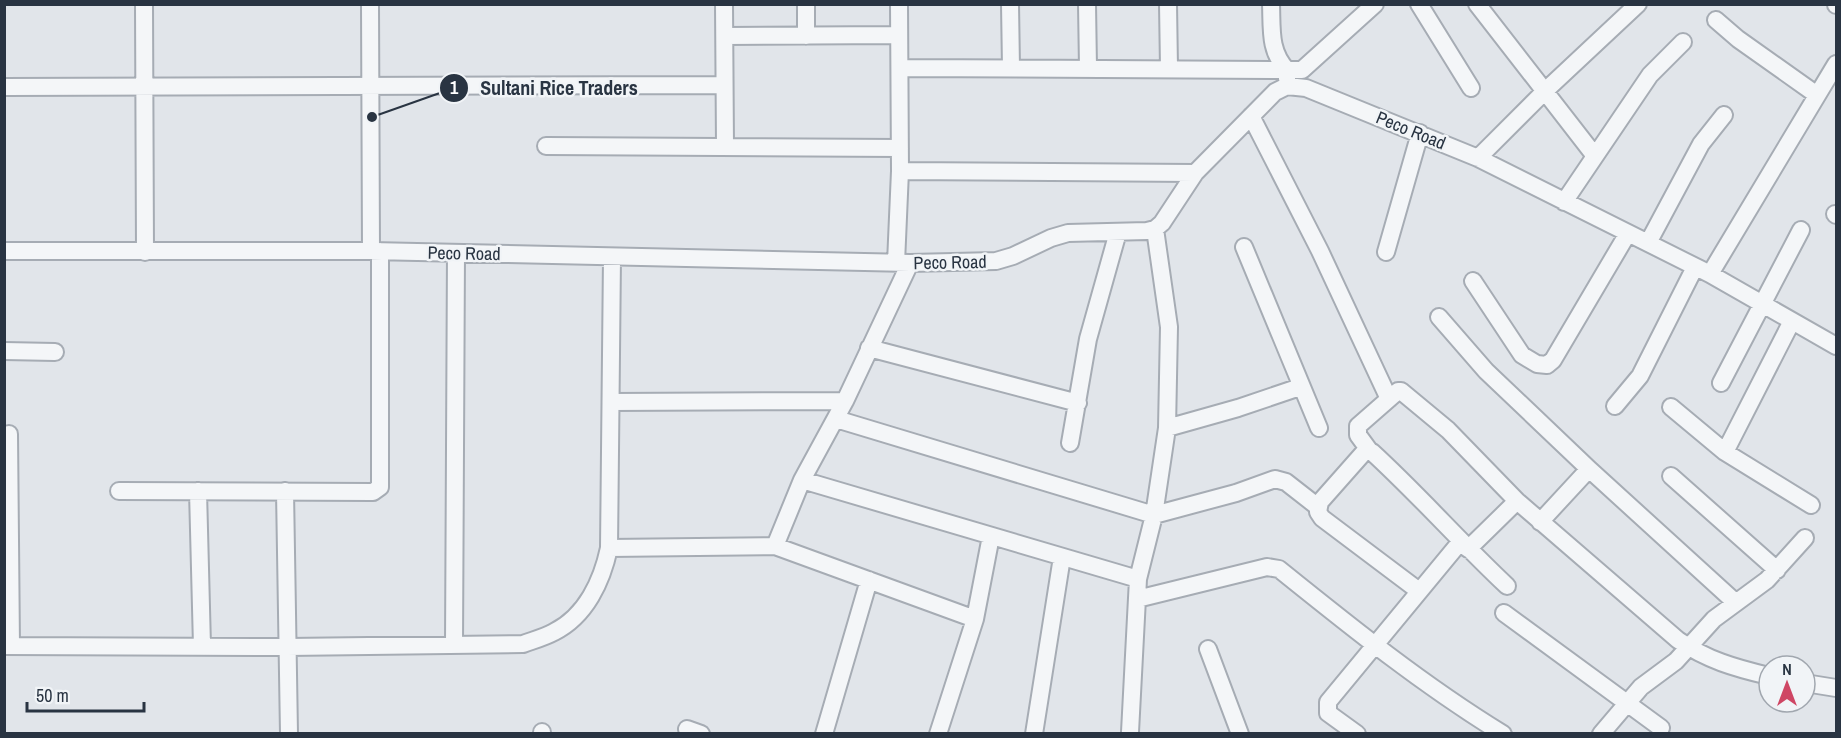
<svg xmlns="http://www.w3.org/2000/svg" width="1841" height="738" font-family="'Archivo Narrow',sans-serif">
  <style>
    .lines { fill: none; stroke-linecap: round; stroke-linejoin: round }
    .minor-casing { stroke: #a6acb4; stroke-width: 20 }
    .minor { stroke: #f4f6f8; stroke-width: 16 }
    .labels { text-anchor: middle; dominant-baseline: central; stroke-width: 5; stroke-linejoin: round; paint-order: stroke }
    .street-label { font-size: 18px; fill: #293442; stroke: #f1f4f7 }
    .leader { fill: none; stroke: #293442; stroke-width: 2 }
    .callout-dot { fill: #293442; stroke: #f1f4f7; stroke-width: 2 }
    .mark-label { font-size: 18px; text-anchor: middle; font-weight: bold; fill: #fff }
    .callout-label { font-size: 20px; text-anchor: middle; font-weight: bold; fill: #293442; stroke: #f1f4f7; stroke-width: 5; stroke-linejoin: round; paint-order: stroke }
  </style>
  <rect width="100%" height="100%" fill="#e1e5ea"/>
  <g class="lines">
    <defs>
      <path id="minor" d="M144,4l1,248
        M370,4l1,247
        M724,4l1,142
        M806,4v32
        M1010,4l1,64
        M1087,4l1,64
        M1168,4l1,64
        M1271,4c1,25 -2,47 16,66
        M1419,4l52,84
        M1477,4l118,152
        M1836,4v1
        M1716,20l22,19 79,56
        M725,36l174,-1
        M900,68l387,2
        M1287,79v-9h15l73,-66
        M4,87l720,-2
        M1251,116l69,135 69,148
        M546,146l354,2
        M1478,158l67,-67 93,-87
        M900,171l295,2
        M1564,202l86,-127 33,-33
        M1835,214l1,1
        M1648,243l53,-99 23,-29
        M1244,247l75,181
        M4,251h367l539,12 86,-2 17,-5 38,-18 17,-5 79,-2 8,-2 7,-6 33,-50 80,-81 12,-6 19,2 172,70 232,116 126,72
        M1386,252l34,-119
        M896,263l4,-92 -1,-167
        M1710,274l126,-210
        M1473,281l49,74 15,9 10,1 6,-5 75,-127
        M1439,317l47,54 103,98 146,133
        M869,348l209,55
        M4,351l51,1
        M1721,383l80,-153
        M611,402l234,-1
        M1615,406l25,-30 55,-109
        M1671,407l54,45 86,53
        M836,419l318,96 82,-22 39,-14 11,3 32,25
        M1167,428l71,-20 62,-21
        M9,434l2,212
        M1070,443l18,-104 30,-107
        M1369,450l-11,-15v-9l40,-35h3l47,39 69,71 161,139c29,20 57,28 91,36
        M1725,452l67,-131
        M1671,476l106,94
        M802,480l336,99
        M119,491l254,1 7,-5v-236
        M198,491l4,155
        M285,491l4,243
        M1540,522l49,-53
        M775,546l27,-66 43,-79 65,-138
        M609,548l166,-2 200,73
        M1468,549l49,-48
        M1419,591l-97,-73 -4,-6 2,-10 46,-52 6,2c47,43 89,91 135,134
        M1137,599l130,-32 12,2c72,58 144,116 224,165
        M1504,613l157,115
        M454,645l2,-392
        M4,646l284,1 235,-3c11,-4 22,-7 31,-12 32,-16 48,-51 55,-84l3,-291
        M1208,649l32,85
        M1805,683l31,5
        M687,729l14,5
        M542,732v2
        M1130,732l8,-153 16,-64 13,-87 2,-101 -14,-98
        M824,734l45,-154
        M938,734l37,-115 16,-83
        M1034,734l28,-177
        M1357,734l-29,-21v-11l133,-161
        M1601,734l40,-47 35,-26 38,-42 53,-39 38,-42"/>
    </defs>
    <use href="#minor" class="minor-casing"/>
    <use href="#minor" class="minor"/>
  </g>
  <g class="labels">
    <g class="street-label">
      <text transform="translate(1411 130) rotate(22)">Peco Road</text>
      <text transform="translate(464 253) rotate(1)">Peco Road</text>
      <text transform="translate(950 262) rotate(-1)">Peco Road</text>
    </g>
  </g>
  <path class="leader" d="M372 117L454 88"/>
  <g class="callout-dot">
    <circle cx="372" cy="117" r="6"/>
    <circle cx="454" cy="88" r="15"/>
  </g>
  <g class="mark-label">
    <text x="454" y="94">1</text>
  </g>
  <g class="callout-label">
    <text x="559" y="95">Sultani Rice Traders</text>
  </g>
  <rect width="1841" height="738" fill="none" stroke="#293442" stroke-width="12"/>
  <g transform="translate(1787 684)"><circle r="28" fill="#f1f4f7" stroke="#a1a7af" stroke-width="1.5"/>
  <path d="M0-4.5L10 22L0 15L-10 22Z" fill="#cf4664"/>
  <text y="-9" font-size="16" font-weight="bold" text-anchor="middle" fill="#293442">N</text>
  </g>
  <path d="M27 702v9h117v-9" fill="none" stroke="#293442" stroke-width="3"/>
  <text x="36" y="702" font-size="18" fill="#293442" stroke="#f1f4f7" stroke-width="4.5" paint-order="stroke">50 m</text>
</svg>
